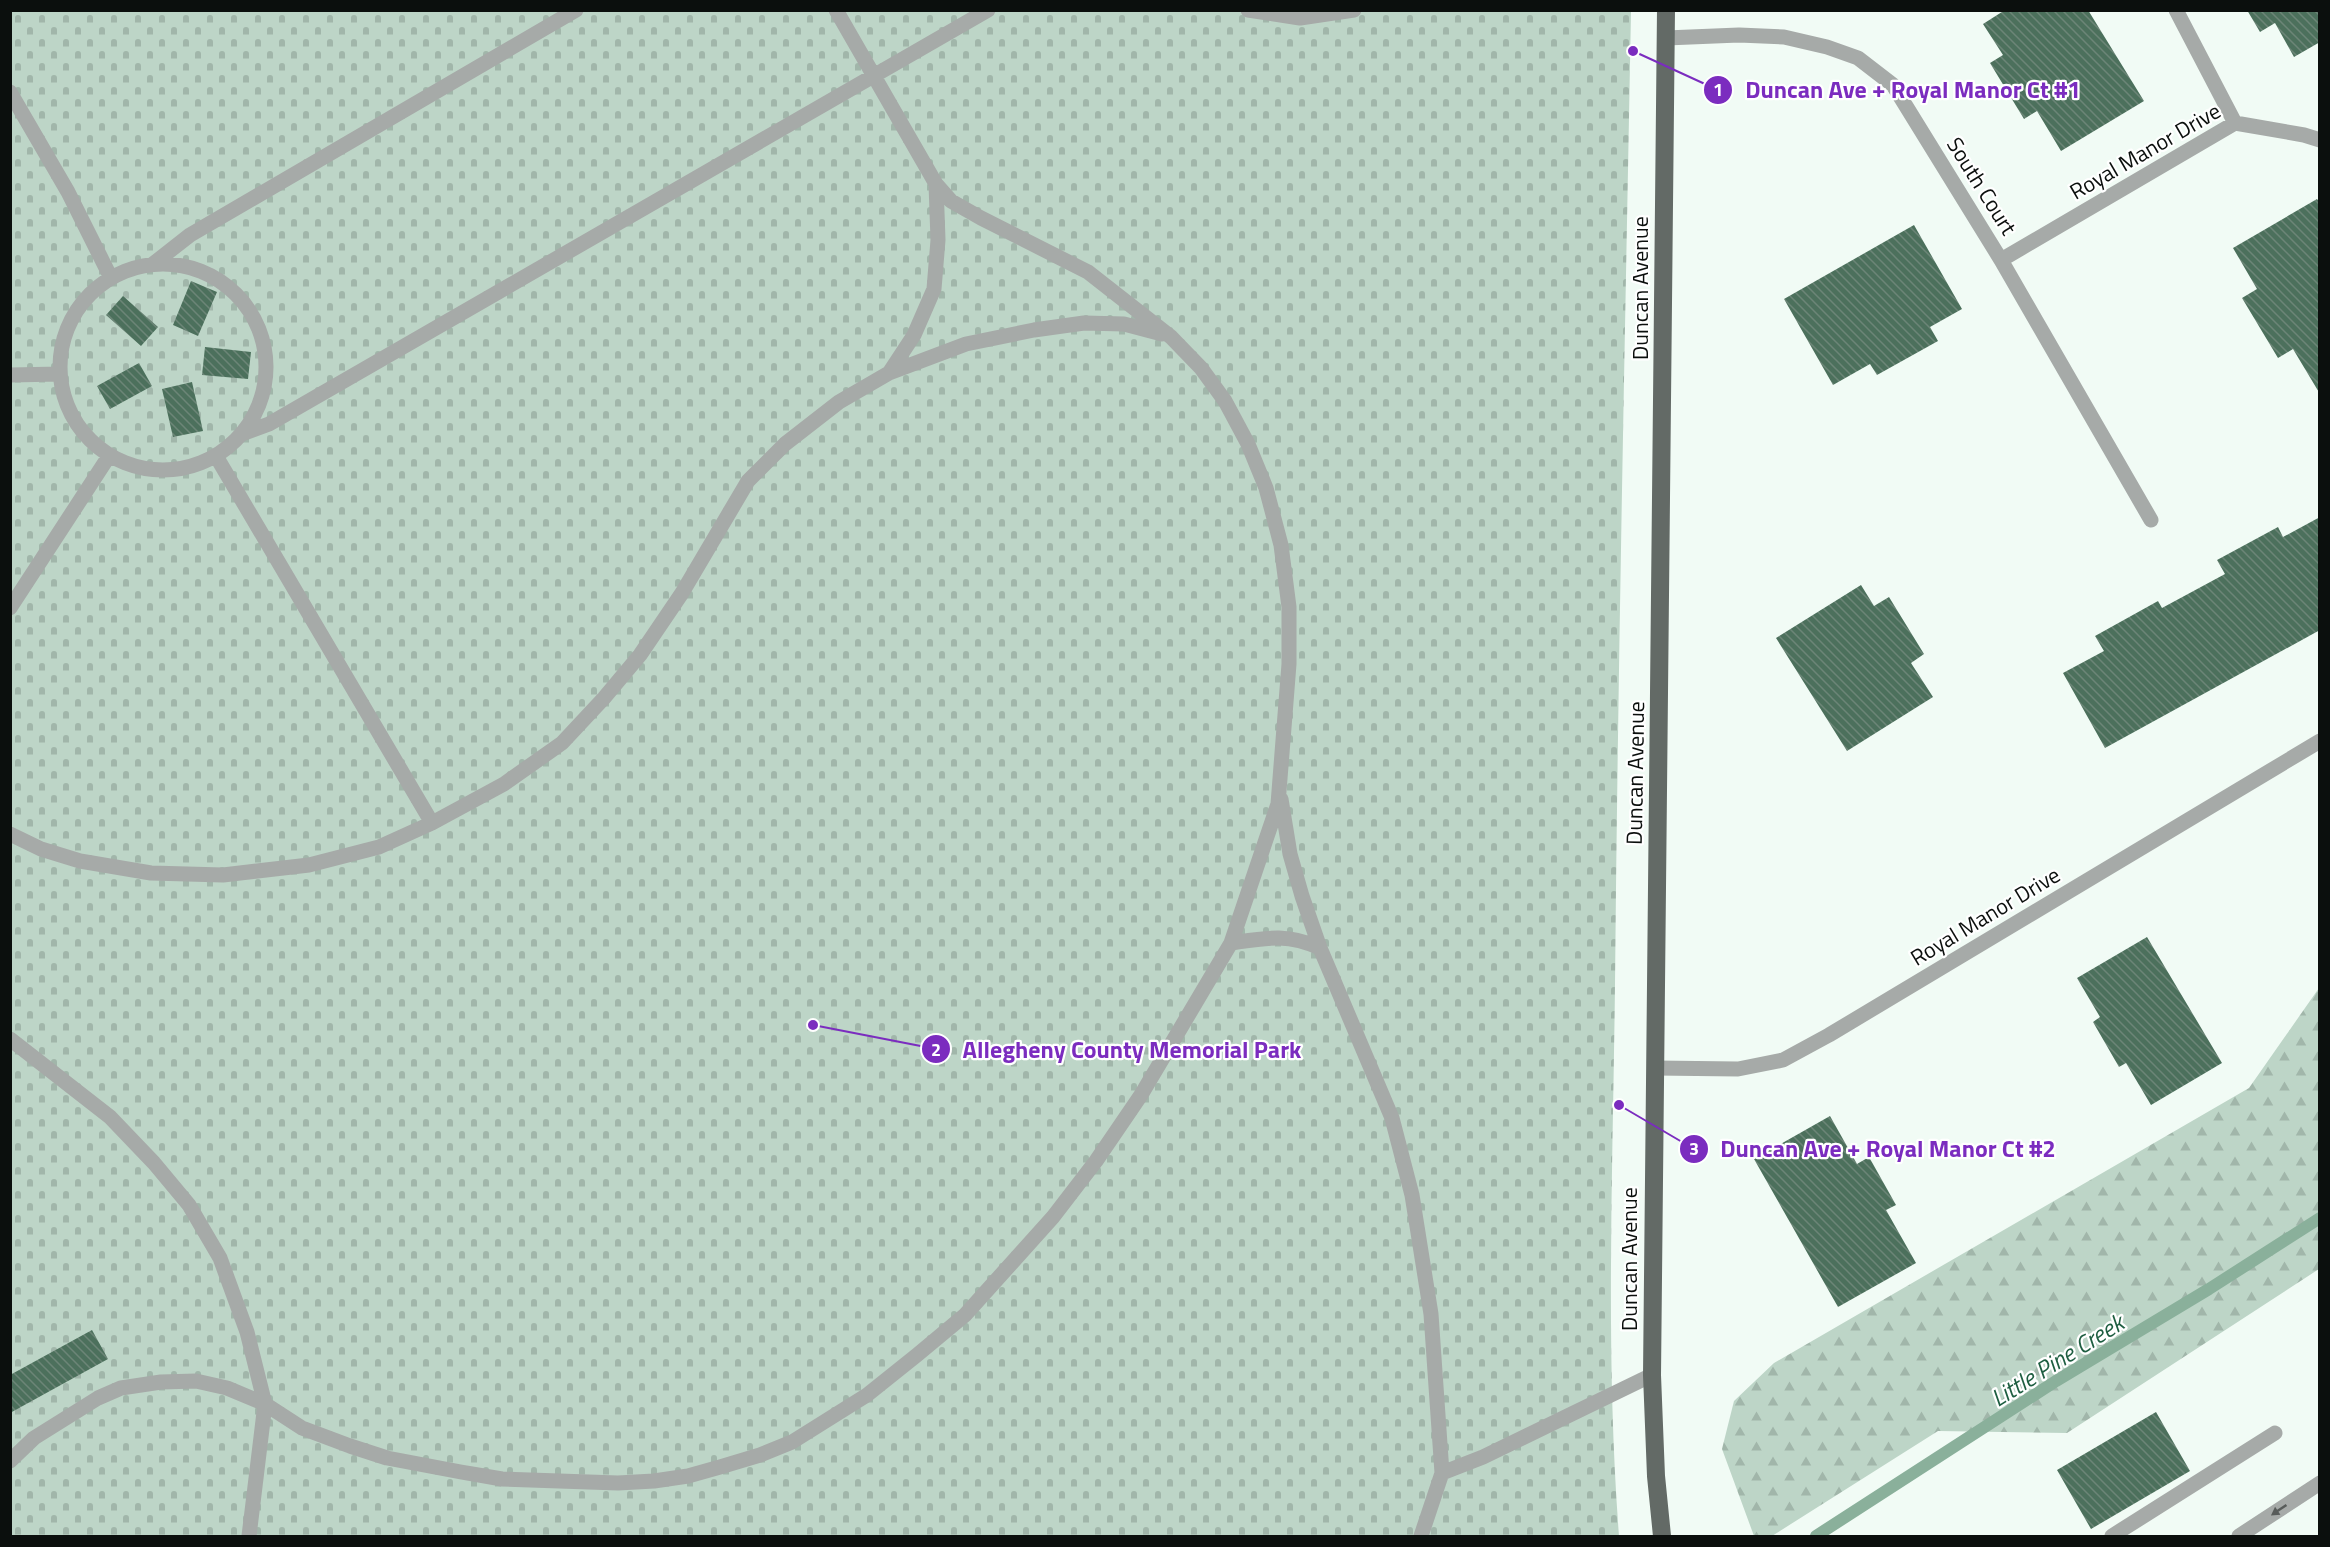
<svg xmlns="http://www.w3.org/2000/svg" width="2330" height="1547" font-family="'Titillium Web',sans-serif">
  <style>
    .forest { fill: url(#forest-firs) }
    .cemetery { fill: url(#cemetery-stones) }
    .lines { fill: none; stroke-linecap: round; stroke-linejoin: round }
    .stream { stroke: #8ab09b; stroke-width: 12 }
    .building { fill: url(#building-back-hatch) }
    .lane { stroke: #a6aaa8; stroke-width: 15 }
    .primary { stroke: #636a66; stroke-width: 18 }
    .oneway { fill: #585c5a }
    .labels { text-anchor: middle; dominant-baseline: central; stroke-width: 4.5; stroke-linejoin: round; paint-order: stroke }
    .street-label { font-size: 22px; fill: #0b0f0d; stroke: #fff }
    .water-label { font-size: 24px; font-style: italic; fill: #1e5e41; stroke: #fff }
    .leader { fill: none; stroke: #7b2cbf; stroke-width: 2 }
    .callout-dot { fill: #7b2cbf; stroke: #fff; stroke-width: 2 }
    .mark-label { font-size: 18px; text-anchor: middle; font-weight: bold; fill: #fff }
    .callout-label { font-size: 24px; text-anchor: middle; font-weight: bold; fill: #7b2cbf; stroke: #fff; stroke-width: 4.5; stroke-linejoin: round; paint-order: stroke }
  </style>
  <defs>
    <pattern id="forest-firs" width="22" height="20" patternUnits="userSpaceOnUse" patternTransform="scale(1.5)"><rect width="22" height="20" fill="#bdd5c7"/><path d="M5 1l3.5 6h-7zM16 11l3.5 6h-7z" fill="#a1b6aa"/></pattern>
    <pattern id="cemetery-stones" width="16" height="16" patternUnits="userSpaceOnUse" patternTransform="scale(1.5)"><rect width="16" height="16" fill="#bdd5c7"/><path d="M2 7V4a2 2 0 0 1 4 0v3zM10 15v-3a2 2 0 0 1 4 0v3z" fill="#a1b6aa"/></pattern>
    <pattern id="building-back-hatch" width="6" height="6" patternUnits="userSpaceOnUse" patternTransform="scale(1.5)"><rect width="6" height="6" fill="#4c705c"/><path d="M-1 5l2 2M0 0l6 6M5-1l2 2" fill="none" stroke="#6c8577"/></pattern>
  </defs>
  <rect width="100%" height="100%" fill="#f1fbf5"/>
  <path class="forest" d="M2319,988v281l-252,164 -129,-2 -166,105h-18l-32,-87 12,-48 40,-38 475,-275z"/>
  <path class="cemetery" d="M11,11h1620c-6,324 -13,649 -16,973 -2,184 -10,369 4,552h-1608z"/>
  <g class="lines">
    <path class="stream" d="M1816,1536l240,-155 153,-92 111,-71"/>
  </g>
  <path class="building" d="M2005,10h83l56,91 -83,50 -24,-40 -13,8 -34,-56 13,-8 -20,-31z
    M2247,10h73v32l-26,15 -19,-34 -15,9z
    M2317,199l3,4v191l-27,-45 -15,9 -36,-60 15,-9 -24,-41z
    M1914,225l48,84 -32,18 8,14 -61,34 -7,-11 -37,21 -49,-86z
    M191,281l26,11 -19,44 -25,-11z
    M123,296l35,31 -17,19 -35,-31z
    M205,347l46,5 -3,27 -46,-4z
    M139,363l13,23 -42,23 -13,-23z
    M192,382l11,49 -30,6 -11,-48z
    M2320,517v113l-215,118 -42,-75 41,-22 -9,-15 63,-35 4,7 63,-34 -8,-14 61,-33 5,10z
    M1861,585l13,21 15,-9 35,57 -13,9 22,34 -86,54 -71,-113z
    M2147,937l75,126 -71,42 -25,-42 -7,4 -26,-45 7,-5 -23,-39z
    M1830,1116l27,48 12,-7 27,48 -10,5 30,53 -78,44 -84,-148z
    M92,1330l16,29 -98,54v-38z
    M2156,1412l34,59 -99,58 -34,-59z"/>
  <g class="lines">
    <path class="lane" d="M1248,10l52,8 54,-8
      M2176,10l59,113
      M1666,38l73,-3 45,2 43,10 31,11 35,27 108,175 150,260
      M10,92l58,100 43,86
      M2001,260l234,-137 69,12 16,5
      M60 367a103 103 0 1 1 206 0a103 103 0 1 1-206 0Z
      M153,264l37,-29 386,-225
      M889,373l77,-29 68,-14 50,-7 40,1 38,10
      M10,375l50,-1
      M242,434l27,-10 719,-414
      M216,456l216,367
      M10,608l99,-152
      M1281,799l9,55 12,42 18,52 72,170 20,77 19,119 11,159 -21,63
      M10,834l31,15 39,12 71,12 72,2 86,-10 70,-18 53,-24 72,-39 58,-41 42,-45 36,-43 42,-62 66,-112 37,-37 54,-42 50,-29 25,-38 20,-46 4,-49 -2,-56
      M1231,943c34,-5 56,-10 89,5
      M10,1039l100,78 44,46 35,42 31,53 27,74 18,72 -16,132
      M1655,1068l83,1 45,-9 46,-25 491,-294
      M10,1461l24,-23 64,-40 23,-10 40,-6 35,-1 31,7 38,16 37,24 48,18 37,12 74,14 41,7 116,4 36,-2 34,-5 32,-9 40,-12 32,-13 75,-47 50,-40 48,-40 88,-98 43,-56 45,-66 90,-152 47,-139 11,-140v-57l-8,-62 -15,-57 -18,-44 -23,-43 -24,-33 -30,-31 -83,-65 -107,-54 -30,-17 -15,-17 -100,-174
      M1442,1473l41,-16 169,-82
      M2112,1536l163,-103
      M2239,1536l81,-53"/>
    <path class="primary" d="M1662,1536l-6,-60 -4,-101 14,-1365"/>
  </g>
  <defs><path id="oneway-solid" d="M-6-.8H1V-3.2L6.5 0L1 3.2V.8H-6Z" transform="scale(1.5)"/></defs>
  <use class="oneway" href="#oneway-solid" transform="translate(2279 1510) rotate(146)"/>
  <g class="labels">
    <g class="street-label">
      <text transform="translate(2145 151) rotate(-30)">Royal Manor Drive</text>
      <text transform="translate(1982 186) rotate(58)">South Court</text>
      <text transform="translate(1640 288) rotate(-90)">Duncan Avenue</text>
      <text transform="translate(1635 773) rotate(-89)">Duncan Avenue</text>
      <text transform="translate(1985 916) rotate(-31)">Royal Manor Drive</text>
      <text transform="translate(1629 1259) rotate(-90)">Duncan Avenue</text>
    </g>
    <g class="water-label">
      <text transform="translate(2057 1360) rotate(-32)">Little Pine Creek</text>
    </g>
  </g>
  <path class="leader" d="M1633 51L1718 90M813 1025L936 1049M1619 1105L1694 1149"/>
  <g class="callout-dot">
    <circle cx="1633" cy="51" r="6"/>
    <circle cx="813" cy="1025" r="6"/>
    <circle cx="1619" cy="1105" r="6"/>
    <circle cx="1718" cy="90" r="15"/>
    <circle cx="936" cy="1049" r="15"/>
    <circle cx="1694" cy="1149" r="15"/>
  </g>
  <g class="mark-label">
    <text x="1718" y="96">1</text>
    <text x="936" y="1056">2</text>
    <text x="1694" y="1155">3</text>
  </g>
  <g class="callout-label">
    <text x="1913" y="98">Duncan Ave + Royal Manor Ct #1</text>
    <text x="1132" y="1058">Allegheny County Memorial Park</text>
    <text x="1888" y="1157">Duncan Ave + Royal Manor Ct #2</text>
  </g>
  <rect width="2330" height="1547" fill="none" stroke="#0b0f0d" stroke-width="24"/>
</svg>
